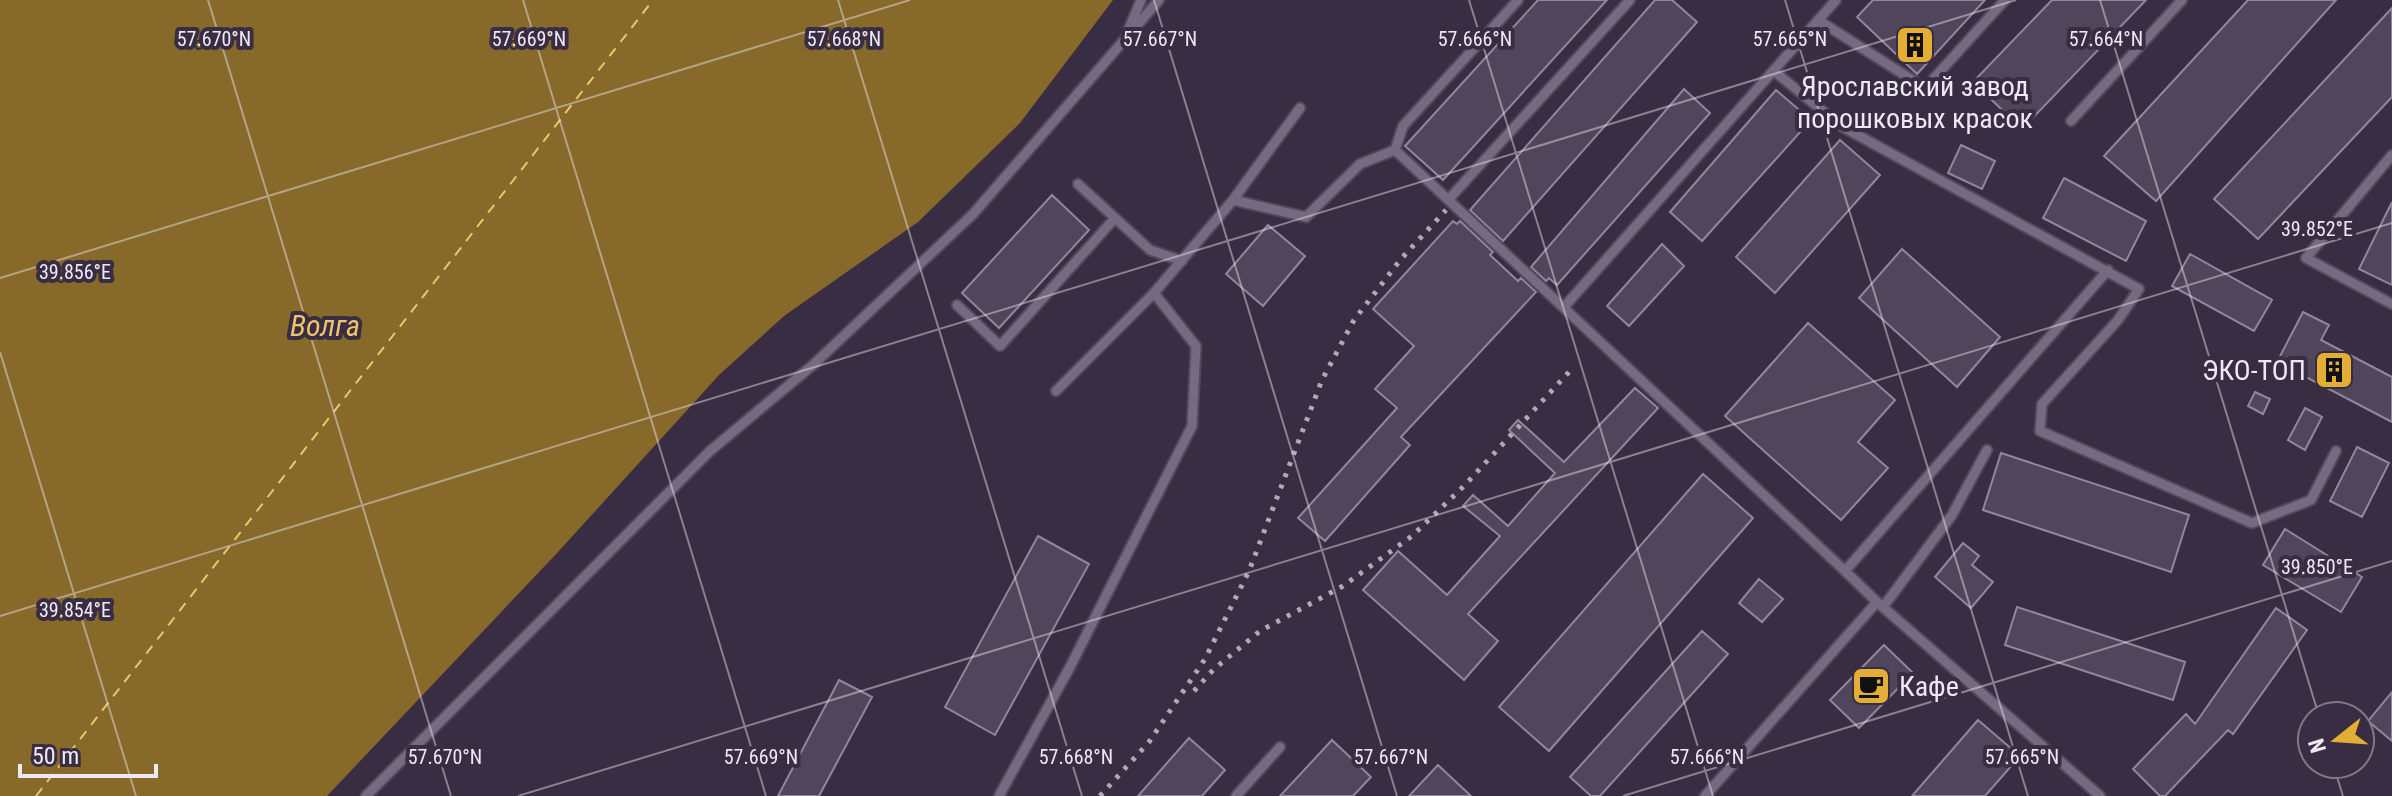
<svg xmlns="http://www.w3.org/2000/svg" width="2392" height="796" font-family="'Roboto Condensed',sans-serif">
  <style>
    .water { fill: #876a2a }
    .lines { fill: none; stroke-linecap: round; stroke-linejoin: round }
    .ferry { stroke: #efc46a; stroke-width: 2; stroke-dasharray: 10 8; stroke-linecap: butt }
    .building { fill: #50455b; stroke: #92869e; stroke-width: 2 }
    .service-casing { stroke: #514859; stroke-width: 13 }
    .service { stroke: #756a81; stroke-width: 9 }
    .rail { stroke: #b0a9b8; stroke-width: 5; stroke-dasharray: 4 8; stroke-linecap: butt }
    .ticks { fill: none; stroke: #eee8f5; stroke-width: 2; stroke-opacity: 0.45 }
    .labels { text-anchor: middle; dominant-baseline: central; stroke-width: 8; stroke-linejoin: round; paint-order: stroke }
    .poi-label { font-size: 28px; fill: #eee8f5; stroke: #382d42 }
    .water-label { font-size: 30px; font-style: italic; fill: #efc46a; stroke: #382d42 }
    .ticks-label { font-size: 20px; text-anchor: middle; fill: #eee8f5; stroke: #382d42; stroke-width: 8; stroke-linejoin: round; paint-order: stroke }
  </style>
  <rect width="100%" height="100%" fill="#382d42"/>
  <path class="water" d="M0,0h1113l-93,123 -102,99 -134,94 -65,59 -161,177 -231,244h-327z"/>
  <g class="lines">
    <path class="ferry" d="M36,796l617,-796"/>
  </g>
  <path class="building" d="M1538,0h69l-164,180 -38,-34z
    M1655,0h17l25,22 -194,219 -33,-31z
    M1873,0h112l-68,74 -60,-57z
    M2052,0h94l-124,129 -49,-47z
    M2248,0h88l-180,201 -52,-45z
    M2392,8v89l-134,142 -44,-40z
    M1684,89l26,24 -153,172 -8,-7 -3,3 -15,-14z
    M1776,90l35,30 -109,121 -32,-29z
    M1840,140l40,35 -105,118 -39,-36z
    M1961,145l34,16 -13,28 -34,-16z
    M2064,178l82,43 -20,40 -83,-43z
    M1052,195l37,35 -90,98 -37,-35z
    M2392,202v83l-33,-16z
    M1453,221l4,3 3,-3 33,31 -3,3 28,26 3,-3 15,14 -135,145 9,8 -85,96 -27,-23 99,-110 -22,-19 39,-43 -41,-37z
    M1268,225l37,31 -42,50 -37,-32z
    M1662,244l22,22 -55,60 -22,-20z
    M1902,249l98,88 -43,50 -98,-89z
    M2190,254l82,46 -18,31 -82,-45z
    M2303,312l26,13 -8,15 71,37v45l-115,-60z
    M1808,323l87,77 -37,42 30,26 -47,52 -116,-104z
    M1635,388l23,20 -190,206 30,27 -34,39 -101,-90 35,-39 49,44 53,-59 -37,-30 10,-11 35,31 47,-53 -46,-43 9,-10 46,42z
    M2255,392l15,7 -7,15 -15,-8z
    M2305,408l17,9 -17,33 -17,-10z
    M2357,447l32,16 -27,54 -32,-16z
    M2001,453l188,62 -18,57 -188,-62z
    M1703,474l50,44 -204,233 -50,-44z
    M2285,529l77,48 -21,35 -78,-47z
    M1038,536l51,28 -94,171 -50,-28z
    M1963,543l16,13 -7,9 21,17 -22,26 -36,-31z
    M1759,579l24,20 -21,23 -23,-19z
    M2017,607l168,55 -12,38 -168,-55z
    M2276,608l31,22 -74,104 -5,-4 -63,66h-5l-27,-27 53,-55 9,10z
    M1702,631l26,23 -128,142h-9l-21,-19z
    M1884,645l29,28 -54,55 -29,-28z
    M839,680l33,17 -53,99h-41z
    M2392,692v49l-24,-20z
    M1978,720l42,36 -35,40h-73z
    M1189,738l36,32 -23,26h-64z
    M1332,740l39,37 -18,19h-73z
    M1438,765l33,31h-62z"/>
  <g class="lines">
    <defs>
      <path id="service" d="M1818,20l107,68 80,-88
        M1128,31l13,-31
        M1774,71l67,55 298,163 -21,31 -76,84 -2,27 212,92 59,-23 25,-49
        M2071,121l111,-121
        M1395,150l8,-24 115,-126
        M2392,155l-86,103 86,46
        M1078,184l72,66 32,11
        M1449,199l181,-199
        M1233,200l67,-92
        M957,305l43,41 115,-128
        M1565,306l271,-306
        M1056,391l98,-98
        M1877,602l223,194
        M1883,607l69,-92 35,-65
        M366,796l344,-345 104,-87 159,-150 186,-214
        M999,796l71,-129 122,-241 4,-80 -42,-53 79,-93 73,17 54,-53 35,-14 450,421
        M1236,796l44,-49
        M1705,796l172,-194 -32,-31 263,-301"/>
    </defs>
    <use href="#service" class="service-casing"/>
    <use href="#service" class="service"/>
    <path class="rail" d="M1194,691l19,-21 47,-39 83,-45 69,-50 53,-51 104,-113
      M1100,796l49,-54 56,-83 44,-88 73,-191 32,-60 47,-61 45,-49"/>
  </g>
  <path class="ticks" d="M208,0l243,796M523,0l243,796M838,0l244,796M1154,0l243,796M1469,0l244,796M1785,0l243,796M2100,0l219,716M0,278l910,-278M0,352l136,444M0,616l2016,-616M2333,764l10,32M518,796l1874,-573M1623,796l769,-235"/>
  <defs>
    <symbol id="building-square" viewBox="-11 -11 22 22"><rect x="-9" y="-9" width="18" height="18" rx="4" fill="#e2ae34" stroke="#382d42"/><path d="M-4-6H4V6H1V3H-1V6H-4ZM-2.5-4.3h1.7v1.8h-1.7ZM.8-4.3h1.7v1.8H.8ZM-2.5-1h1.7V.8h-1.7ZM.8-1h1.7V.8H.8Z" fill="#111"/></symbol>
    <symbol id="cafe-square" viewBox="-11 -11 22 22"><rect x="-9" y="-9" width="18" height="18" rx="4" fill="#e2ae34" stroke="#382d42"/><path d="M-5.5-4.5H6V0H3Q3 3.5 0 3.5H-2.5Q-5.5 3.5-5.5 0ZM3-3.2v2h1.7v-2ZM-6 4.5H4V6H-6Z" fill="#111"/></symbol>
  </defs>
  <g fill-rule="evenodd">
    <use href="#building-square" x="1893" y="23" width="44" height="44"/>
    <use href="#building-square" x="2312" y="348" width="44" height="44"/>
    <use href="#cafe-square" x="1849" y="664" width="44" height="44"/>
  </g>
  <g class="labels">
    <g class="poi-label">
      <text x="1915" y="86">Ярославский завод<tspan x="1915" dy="32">порошковых красок</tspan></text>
      <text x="2306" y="370" text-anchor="end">ЭКО-ТОП</text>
      <text x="1899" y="686" text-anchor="start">Кафе</text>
    </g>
    <g class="water-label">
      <text x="325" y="325">Волга</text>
    </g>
  </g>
  <g class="ticks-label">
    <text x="214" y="46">57.670°N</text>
    <text x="529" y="46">57.669°N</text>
    <text x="844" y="46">57.668°N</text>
    <text x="1160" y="46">57.667°N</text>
    <text x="1475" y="46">57.666°N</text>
    <text x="1790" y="46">57.665°N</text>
    <text x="2106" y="46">57.664°N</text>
    <text x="2317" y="236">39.852°E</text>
    <text x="75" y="279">39.856°E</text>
    <text x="2317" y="574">39.850°E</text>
    <text x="75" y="617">39.854°E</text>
    <text x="445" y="764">57.670°N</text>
    <text x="761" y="764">57.669°N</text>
    <text x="1076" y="764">57.668°N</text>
    <text x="1391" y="764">57.667°N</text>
    <text x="1707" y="764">57.666°N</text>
    <text x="2022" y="764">57.665°N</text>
  </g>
  <g transform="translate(2336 740) rotate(253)"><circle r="38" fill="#382d42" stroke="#81788a" stroke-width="2"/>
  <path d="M0-6L14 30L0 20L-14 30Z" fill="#e2ae34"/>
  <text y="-12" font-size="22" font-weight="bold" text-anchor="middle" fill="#eee8f5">N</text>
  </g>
  <path d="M20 764v12h136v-12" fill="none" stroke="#eee8f5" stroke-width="4"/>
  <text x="32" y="764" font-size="24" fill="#eee8f5" stroke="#382d42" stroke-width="6" paint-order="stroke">50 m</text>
</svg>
